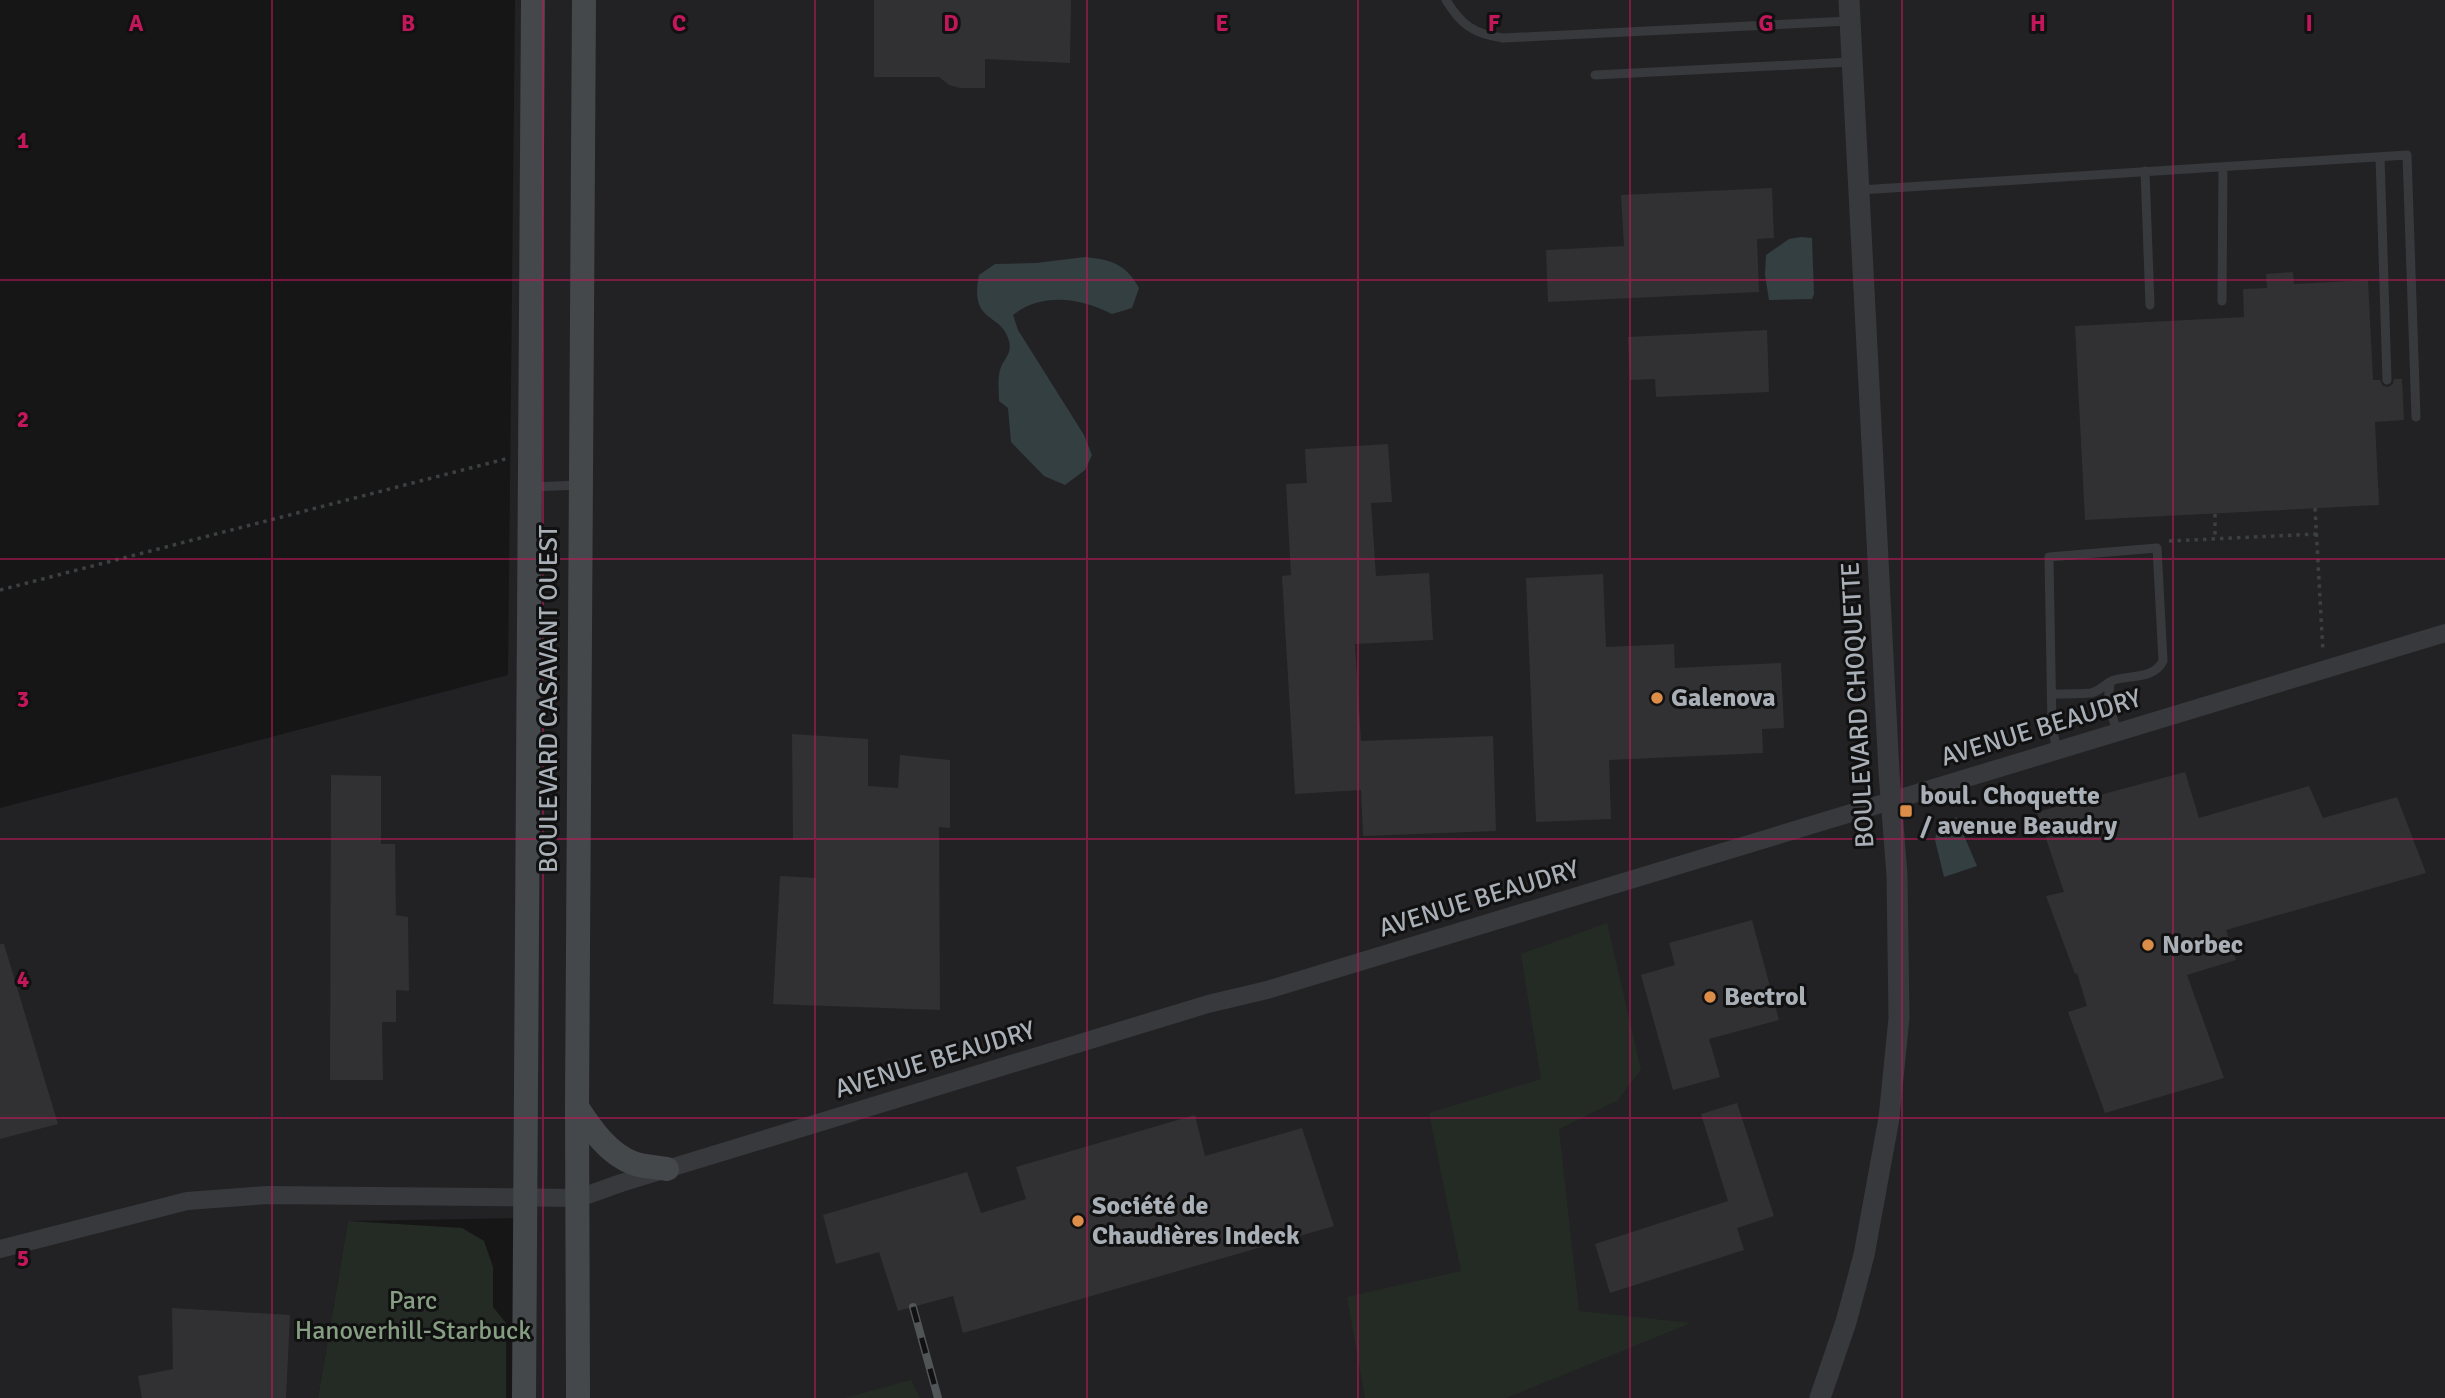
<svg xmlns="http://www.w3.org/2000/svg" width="2445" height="1398" font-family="Signika,sans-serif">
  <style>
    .built { fill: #222224 }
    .green { fill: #242b24 }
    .water { fill: #343f42 }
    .building { fill: #313133 }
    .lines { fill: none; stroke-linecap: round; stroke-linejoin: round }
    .path { stroke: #3d4042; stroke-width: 3.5; stroke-dasharray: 3.5 5; stroke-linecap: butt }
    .service { stroke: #37393c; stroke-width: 9 }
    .minor { stroke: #37393c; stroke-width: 18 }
    .tertiary { stroke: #37393c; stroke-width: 21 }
    .secondary { stroke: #45484b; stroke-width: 24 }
    .rail-casing { stroke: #525558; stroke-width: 8 }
    .rail { stroke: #111112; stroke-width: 5; stroke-dasharray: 16; stroke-linecap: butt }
    .grid { fill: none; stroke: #c2185b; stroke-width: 2; stroke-opacity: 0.55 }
    .poi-dot { fill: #dc8e49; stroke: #111112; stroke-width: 2.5 }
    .labels { text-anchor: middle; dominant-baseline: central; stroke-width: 6; stroke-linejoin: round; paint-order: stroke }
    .poi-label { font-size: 26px; font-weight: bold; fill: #a9afb6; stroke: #111112; text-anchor: start }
    .street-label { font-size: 26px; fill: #a9afb6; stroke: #111112 }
    .park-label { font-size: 26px; fill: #869e82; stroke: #111112 }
    .grid-label { font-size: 23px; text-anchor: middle; font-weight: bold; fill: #c2185b; stroke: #111112; stroke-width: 6; stroke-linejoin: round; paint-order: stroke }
  </style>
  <rect width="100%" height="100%" fill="#161617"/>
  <path class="built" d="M515,0h1930v1398h-1928l2,-180 -171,3 -30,177h-318v-590l508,-133z"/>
  <path class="green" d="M1607,923l34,146 -23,31 -59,29 20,182 112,12 -185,75h-141l-18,-101 114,-26 -32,-158 112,-34 -20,-125z
    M348,1221l114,7 22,13 9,26v40l13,16v75h-188z
    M911,1380l9,18h-76h1z"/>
  <path class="water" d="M1801,237l11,1 2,56 -2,5 -43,1 -4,-25 1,-20 23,-16z
    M1085,257c26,3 40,6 54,31l-7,20 -20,6c-31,-16 -70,-22 -99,1l5,15 66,105 8,20 -7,15 -20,15 -21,-9 -33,-34 -3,-34 -9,-7c0,-11 -2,-24 2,-34 4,-9 11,-14 8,-26 -8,-30 -40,-16 -30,-66l16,-11 41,-1z
    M1956,817l21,49 -33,11 -9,-37 2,-11z"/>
  <path class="building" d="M874,0h197l-1,63 -85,-4v29h-25l-11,-3 -10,-8h-65z
    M1772,188l2,50 -17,1 2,53 -211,10 -2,-52 78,-4 -3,-51z
    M2293,272l1,12 74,-4 5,100h7l3,6 5,1 5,-3 1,-5h8l2,41 -29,2 4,83 -294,15 -10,-194 169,-9 -1,-28 24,-1 -1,-14z
    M1767,330l2,62 -113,5 -1,-18 -25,1 -2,-43z
    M1388,444l4,58 -21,1 5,73 53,-3 4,67 -78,4 6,97 132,-5 3,95 -133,5 -2,-46 -66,4 -13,-218 9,-1 -5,-91 21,-1 -2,-34z
    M1603,574l3,73 68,-3 1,24 106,-5 3,65 -22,1 1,24 -154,7 2,59 -75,3 -10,-244z
    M792,734l76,5v47l30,2 2,-33 50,5v68l-11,-1 1,183 -167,-6 7,-128 36,2v-39l-23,1z
    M2185,772l14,46 110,-32 14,32 74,-21 29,76 -200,57 10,30 -49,15 37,103 -119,35 -37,-101 19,-6 -10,-33 -2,1 -29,-78 18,-4 -27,-80z
    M331,775l50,1v68h14l1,71 12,2 1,74 -13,-1v32h-14l1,58h-53z
    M1752,920l27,100 -70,19 11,38 -47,13 -32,-115 34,-10 -6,-22z
    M0,944h4l54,180 -58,15z
    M1737,1103l37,113 -37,12 7,22 -134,43 -15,-49 133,-43 -27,-87z
    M1195,1115l10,41 97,-28 32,98 -371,107 -10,-37 -55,15 -19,-59 -43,12 -13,-49 144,-43 14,41 45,-14 -10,-32z
    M172,1308l118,7 -4,83h-144l-4,-22 35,-7z"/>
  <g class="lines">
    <path class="path" d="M2315,508l8,144
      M2215,514v24
      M2169,541l148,-7
      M0,590l509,-132"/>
    <path class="service" d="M1446,0c15,25 28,34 57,38l346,-17
      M1595,75l255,-13
      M2380,157l7,223
      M2145,171l5,134
      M1860,190l547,-35 9,262
      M2222,301l1,-134
      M531,487l49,-2
      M2110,683l-2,19 9,30
      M2052,694c13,0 26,0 39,-1 10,-2 14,-10 23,-13 17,-5 40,-1 49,-19l-6,-113 -108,9 3,170 5,23"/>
    <path class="minor" d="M0,1249l187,-48 81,-6 311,3 42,-15 587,-179 59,-14 1178,-357"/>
    <path class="tertiary" d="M1820,1398l26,-76 18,-67 25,-137 10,-100 -2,-143 -8,-103 -40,-772"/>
    <path class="secondary" d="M577,1107c14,21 30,46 56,56 10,4 23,4 34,6
      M524,1398l9,-1398
      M578,1398l-1,-291 7,-1107"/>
    <defs>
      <path id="rail" d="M913,1307l25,91"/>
    </defs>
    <use href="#rail" class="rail-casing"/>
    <use href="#rail" class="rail"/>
  </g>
  <path class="grid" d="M272,0v1398M543,0v1398M815,0v1398M1087,0v1398M1358,0v1398M1630,0v1398M1902,0v1398M2173,0v1398M0,280h2445M0,559h2445M0,839h2445M0,1118h2445"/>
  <g class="poi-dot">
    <circle cx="1657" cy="698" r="7"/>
    <rect x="1899" y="804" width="14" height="14" rx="3.5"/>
    <circle cx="2148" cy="945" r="7"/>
    <circle cx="1710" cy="997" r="7"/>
    <circle cx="1078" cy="1221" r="7"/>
  </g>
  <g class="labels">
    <g class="poi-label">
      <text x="1671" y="698">Galenova</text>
      <text x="1920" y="796">boul. Choquette<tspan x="1920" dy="30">/ avenue Beaudry</tspan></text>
      <text x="2162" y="945">Norbec</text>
      <text x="1724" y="997">Bectrol</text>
      <text x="1092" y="1206">Société de<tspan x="1092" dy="30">Chaudières Indeck</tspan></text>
    </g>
    <g class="street-label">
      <text transform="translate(549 699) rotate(-90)">BOULEVARD CASAVANT OUEST</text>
      <text transform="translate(1858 705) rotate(-93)">BOULEVARD CHOQUETTE</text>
      <text transform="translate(2041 728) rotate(-17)">AVENUE BEAUDRY</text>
      <text transform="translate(1479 899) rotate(-17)">AVENUE BEAUDRY</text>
      <text transform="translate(935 1060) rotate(-17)">AVENUE BEAUDRY</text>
    </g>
    <g class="park-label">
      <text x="413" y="1301">Parc<tspan x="413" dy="30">Hanoverhill-Starbuck</tspan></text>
    </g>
  </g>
  <g class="grid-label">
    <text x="136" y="31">A</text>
    <text x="408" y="31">B</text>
    <text x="679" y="31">C</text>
    <text x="951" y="31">D</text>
    <text x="1222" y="31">E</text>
    <text x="1494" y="31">F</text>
    <text x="1766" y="31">G</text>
    <text x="2038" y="31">H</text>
    <text x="2309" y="31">I</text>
    <text x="23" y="148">1</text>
    <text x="23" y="427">2</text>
    <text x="23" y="707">3</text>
    <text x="23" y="987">4</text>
    <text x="23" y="1266">5</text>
  </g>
</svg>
